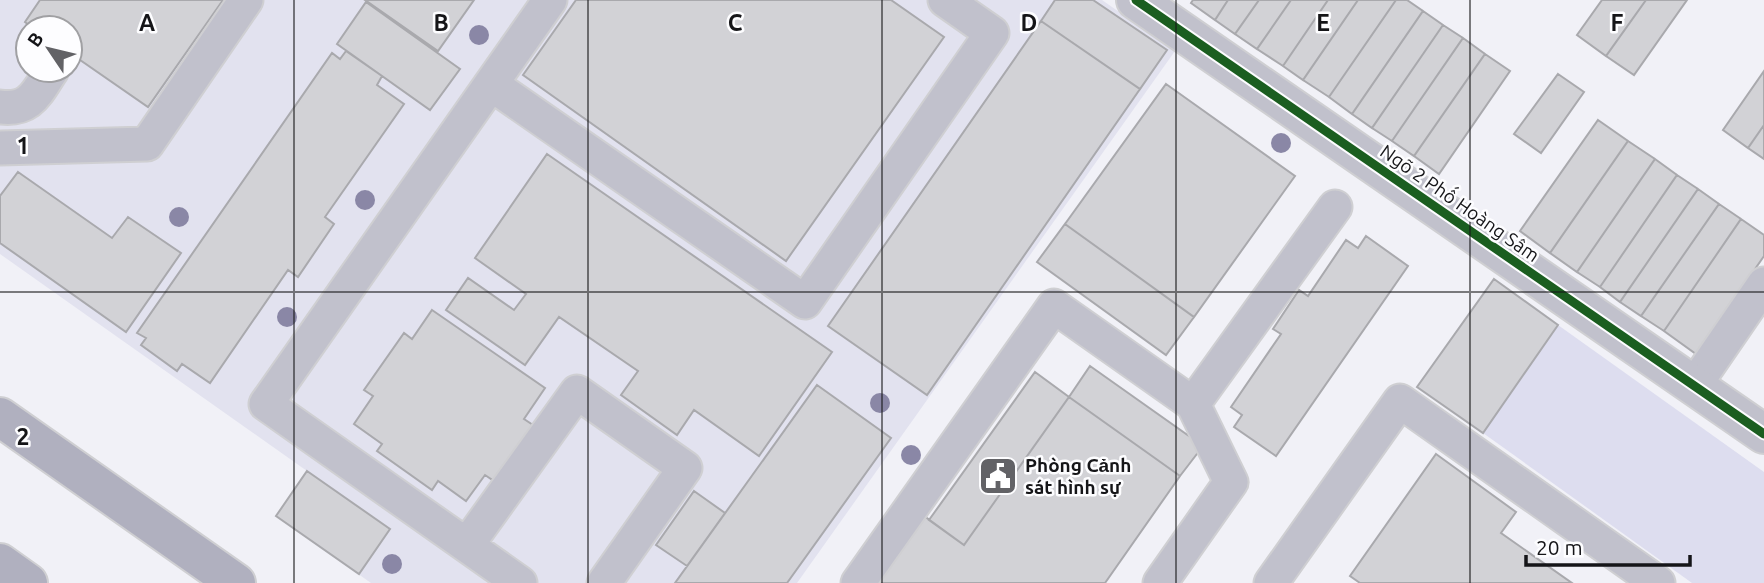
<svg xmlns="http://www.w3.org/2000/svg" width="1764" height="583" font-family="Ubuntu,sans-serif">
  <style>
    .built { fill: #e2e2ef; fill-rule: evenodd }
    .green { fill: #ddddef }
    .building { fill: #d2d2d6; stroke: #a9a9ad; stroke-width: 2 }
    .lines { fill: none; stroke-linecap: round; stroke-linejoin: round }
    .service-casing { stroke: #cfcfd2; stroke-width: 37 }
    .minor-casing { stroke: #cfcfd2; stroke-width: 42 }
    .primary-casing { stroke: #cfcfd2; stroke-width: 42 }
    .service { stroke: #c1c1cc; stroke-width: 33 }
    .minor { stroke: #c1c1cc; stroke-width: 38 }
    .primary { stroke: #b0b0bf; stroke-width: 38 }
    .cycleway-casing { stroke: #fdfdff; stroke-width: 13 }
    .cycleway { stroke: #1b5e20; stroke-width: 9 }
    .tree { fill: #8a87a6 }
    .grid { fill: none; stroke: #151518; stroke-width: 2; stroke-opacity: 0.55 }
    .labels { text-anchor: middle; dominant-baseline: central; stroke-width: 5; stroke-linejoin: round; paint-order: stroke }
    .street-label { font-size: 19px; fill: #151518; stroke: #fdfdff }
    .poi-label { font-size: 19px; font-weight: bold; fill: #151518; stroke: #fdfdff; text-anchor: start }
    .grid-label { font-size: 23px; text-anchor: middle; font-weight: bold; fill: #151518; stroke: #fdfdff; stroke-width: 5; stroke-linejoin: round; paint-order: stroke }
  </style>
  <rect width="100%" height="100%" fill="#f1f1f7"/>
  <path class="built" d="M0,0h1102l73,51 -378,532h-426l-95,-67 31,-45 -307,-217zM28,28h42v42h-42z"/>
  <path class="green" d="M1558,325l206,147v111h-72l-209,-150z"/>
  <path class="building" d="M40,0h183l-75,107 -78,-54v-25h-37l-8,-6z
    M365,0h109l-36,51z
    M576,0h315l53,37 -158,224 -263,-186z
    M1055,0h38l74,50 -27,39 -99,-68z
    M1193,0h35l-13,20 -24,-17z
    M1228,0h31l-24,34 -20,-14z
    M1259,0h32l-34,49 -22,-15z
    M1291,0h37l-45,66 -26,-17z
    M1328,0h30l-55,80 -20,-14z
    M1358,0h38l-67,97 -26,-17z
    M1396,0h11l16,11 -71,103 -23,-17z
    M1602,0h44l-40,56 -29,-21z
    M1646,0h41l-53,75 -28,-19z
    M366,2l94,67 -30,41 -93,-66z
    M1423,11l20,14 -71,103 -20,-14z
    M1041,21l99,68 -213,306 -99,-69z
    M1443,25l20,13 -71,103 -20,-13z
    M1463,38l22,16 -71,102 -22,-15z
    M346,51l36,25 -5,9 27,19 -79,113 9,7 -36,53 -10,-7 -78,113 -28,-19 -5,7 -36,-26 5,-7 -9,-5 195,-280 8,6z
    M1485,54l25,17 -71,103 -25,-18z
    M1764,71v54l-16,23 -25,-18z
    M1558,74l26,18 -43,61 -27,-19z
    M1166,84l129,92 -101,141 -129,-93z
    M1598,120l30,21 -78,112 -30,-22z
    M1764,125v34l-16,-11z
    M1628,141l27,18 -78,113 -27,-19z
    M547,154l285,198 -73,104 -65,-46 -17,25 -56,-40 17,-24 -79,-54 -34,48 -79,-55 22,-32 46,32 12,-16 -51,-36z
    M1655,159l22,16 -77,112 -23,-15z
    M18,172l94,66 16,-21 53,36 -55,79 -126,-89v-47z
    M1677,175l21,14 -78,113 -20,-15z
    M1698,189l21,15 -78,112 -21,-14z
    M1719,204l22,15 -77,112 -23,-15z
    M1741,219l23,16v21l-68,98 -32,-23z
    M1065,224l129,93 -28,38 -129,-93z
    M1366,236l42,30 -132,190 -42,-29 8,-12 -11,-8 50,-73 -8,-5 26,-39 9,6 38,-56 12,8z
    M1494,279l64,46 -75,108 -66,-46z
    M432,310l113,78 -21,31 9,6 -39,56 -9,-6 -19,26 -28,-20 -6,9 -55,-39 5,-7 -28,-20 19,-28 -9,-6 40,-57 8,6z
    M1090,366l113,80 -23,30 -111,-79z
    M1035,372l34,25 -105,148 -35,-25z
    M817,385l74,53 -104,145h-112z
    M1069,397l111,79 -75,107h-228l47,-67 40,29z
    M1436,454l80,58 -15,21 71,50h-212l-10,-7z
    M307,471l83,58 -31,45 -83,-58z
    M694,491l31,22 -38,53 -31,-21z"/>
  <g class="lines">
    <defs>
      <path id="service" d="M491,84l314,218 187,-269 -47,-33
        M0,107c31,4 37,-15 52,-37
        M0,148l147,-4 99,-144
        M1694,386l70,-102
        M467,545l110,-153 108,76 -81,115
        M520,583l-254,-179 284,-404
        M858,583l196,-277 139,98
        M1160,583l71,-101 -38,-78 142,-197
        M1271,583l129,-182 258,182"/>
      <path id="minor" d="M1136,0l628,434"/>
      <path id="primary" d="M0,417l236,166
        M0,563l28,20"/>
    </defs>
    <use href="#service" class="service-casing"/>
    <use href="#minor" class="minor-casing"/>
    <use href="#primary" class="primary-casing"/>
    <use href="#service" class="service"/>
    <use href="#minor" class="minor"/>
    <use href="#primary" class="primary"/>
    <defs>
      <path id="cycleway" d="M1136,0l628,434"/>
    </defs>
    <use href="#cycleway" class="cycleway-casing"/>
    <use href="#cycleway" class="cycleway"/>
  </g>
  <g class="tree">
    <circle cx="479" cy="35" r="10"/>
    <circle cx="1281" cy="143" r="10"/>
    <circle cx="365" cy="200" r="10"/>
    <circle cx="179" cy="217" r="10"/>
    <circle cx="287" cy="317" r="10"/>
    <circle cx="880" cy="403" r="10"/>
    <circle cx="911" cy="455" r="10"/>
    <circle cx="392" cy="564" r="10"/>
  </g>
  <path class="grid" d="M294,0v583M588,0v583M882,0v583M1176,0v583M1470,0v583M0,292h1764"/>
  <defs>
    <symbol id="civic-square" viewBox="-11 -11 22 22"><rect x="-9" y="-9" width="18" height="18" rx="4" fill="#626266" stroke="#fdfdff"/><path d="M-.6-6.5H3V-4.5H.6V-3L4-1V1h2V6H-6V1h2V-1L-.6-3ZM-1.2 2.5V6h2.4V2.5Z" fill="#fff"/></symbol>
  </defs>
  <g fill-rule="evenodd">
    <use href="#civic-square" x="976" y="454" width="44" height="44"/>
  </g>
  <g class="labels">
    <g class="street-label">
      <text transform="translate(1460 203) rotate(35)">Ngõ 2 Phố Hoàng Sâm</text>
    </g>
    <g class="poi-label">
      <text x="1025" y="465">Phòng Cảnh<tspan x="1025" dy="22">sát hình sự</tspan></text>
    </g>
  </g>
  <g class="grid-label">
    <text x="147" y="31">A</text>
    <text x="441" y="31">B</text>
    <text x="735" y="31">C</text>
    <text x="1029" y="31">D</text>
    <text x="1323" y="31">E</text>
    <text x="1617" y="31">F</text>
    <text x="23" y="154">1</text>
    <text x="23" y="445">2</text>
  </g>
  <g transform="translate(49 49) rotate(305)"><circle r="33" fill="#fdfdff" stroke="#a0a0a3" stroke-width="2"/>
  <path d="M0-5L12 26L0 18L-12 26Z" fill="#626266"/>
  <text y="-10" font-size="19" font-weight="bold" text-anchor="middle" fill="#151518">B</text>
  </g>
  <path d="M1526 555v10h164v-10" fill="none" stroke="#151518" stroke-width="3.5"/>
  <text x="1536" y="555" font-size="21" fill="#151518" stroke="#fdfdff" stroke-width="5" paint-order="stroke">20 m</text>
</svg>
